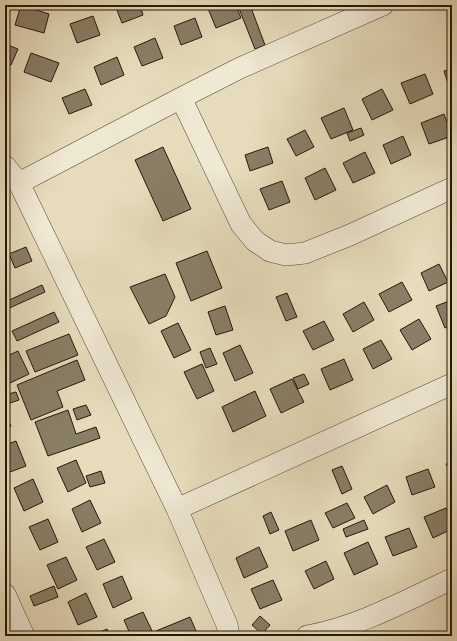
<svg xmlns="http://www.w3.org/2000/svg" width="457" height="641" font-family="'IM FELL Double Pica',serif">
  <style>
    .building { fill: #897e66; stroke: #251909 }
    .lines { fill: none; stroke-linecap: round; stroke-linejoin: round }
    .street-casing { stroke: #554a36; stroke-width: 22 }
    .street { stroke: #efe8d3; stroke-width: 21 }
  </style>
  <rect width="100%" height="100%" fill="#e6dcbb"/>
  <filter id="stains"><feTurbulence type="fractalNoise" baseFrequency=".005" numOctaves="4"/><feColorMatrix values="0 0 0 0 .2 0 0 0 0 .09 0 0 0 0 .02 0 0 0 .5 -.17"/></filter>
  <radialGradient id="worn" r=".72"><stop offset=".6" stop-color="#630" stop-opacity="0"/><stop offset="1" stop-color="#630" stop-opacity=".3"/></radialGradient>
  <path class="building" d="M21,5l28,9 -5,19 -29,-8z
    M115,5h25l3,10 -21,8z
    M210,5h24l3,3 4,10 -25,10 -9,-22z
    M240,5h10l15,40 -10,4 -17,-43z
    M93,16l7,19 -23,8 -7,-19z
    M195,18l7,19 -21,8 -7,-19z
    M155,38l8,20 -21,8 -8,-19z
    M5,44l13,5 -7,16 -6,-2z
    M31,53l28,10 -8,19 -27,-10z
    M117,57l7,18 -23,10 -7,-18z
    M452,69v20l-2,1 -6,-19z
    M425,74l8,20 -23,10 -9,-21z
    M85,89l7,16 -23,9 -7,-16z
    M382,89l11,21 -21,10 -10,-21z
    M344,108l9,22 -22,9 -10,-21z
    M444,114l8,22 -23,8 -8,-21z
    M361,128l3,7 -14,6 -3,-8z
    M305,130l9,17 -18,9 -9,-17z
    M403,136l8,19 -20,9 -8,-19z
    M163,147l28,62 -28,12 -28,-61z
    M268,147l5,16 -23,8 -5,-16z
    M365,152l10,21 -22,10 -10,-20z
    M325,168l11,22 -21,10 -10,-22z
    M282,181l8,21 -21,8 -9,-21z
    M26,247l6,14 -17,7 -6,-14z
    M207,251l15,37 -31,13 -15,-38z
    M439,264l9,18 -19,9 -8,-18z
    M165,274l10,23 -9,19 -17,8 -19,-37z
    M402,282l10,18 -23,12 -10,-18z
    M42,285l3,7 -40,18v-8z
    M287,293l10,24 -11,4 -10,-24z
    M452,300v25l-7,3 -9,-22z
    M364,302l10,18 -21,12 -10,-18z
    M225,306l8,24 -17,5 -8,-23z
    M54,312l5,10 -42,19 -5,-10z
    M419,319l12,20 -19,11 -12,-20z
    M324,321l10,19 -21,10 -10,-19z
    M178,323l13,27 -17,8 -13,-27z
    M69,334l9,21 -43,17 -9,-21z
    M381,340l11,19 -19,10 -10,-20z
    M240,345l13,28 -18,8 -12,-28z
    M210,348l7,16 -11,4 -6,-16z
    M18,351l11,23 -19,9 -5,-12v-14z
    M344,359l9,21 -23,10 -9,-21z
    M77,360l8,20 -28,11 6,16 -32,13 -14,-35z
    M202,364l12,27 -17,8 -13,-27z
    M304,374l5,10 -11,5 -5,-11z
    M292,379l12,23 -23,11 -11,-24z
    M255,391l11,25 -33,16 -11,-25z
    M16,392l3,8 -9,3 -2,-9z
    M86,405l5,10 -14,5 -4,-11z
    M68,410l8,24 20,-7 4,11 -52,18 -13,-34z
    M5,415l6,11 -6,4z
    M16,441l10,25 -16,6 -5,-13v-14z
    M76,460l10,23 -18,9 -11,-24z
    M452,461v15l-6,-12z
    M342,466l10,23 -10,5 -10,-24z
    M428,469l7,18 -23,8 -6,-18z
    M101,471l4,12 -15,4 -4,-11z
    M33,479l10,23 -19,9 -10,-23z
    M387,485l8,17 -22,12 -9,-17z
    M90,500l11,23 -19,9 -10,-23z
    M347,503l8,15 -22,10 -8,-15z
    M446,508l6,15v6l-19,9 -9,-21z
    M271,512l8,18 -9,4 -7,-18z
    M48,519l10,23 -18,8 -11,-23z
    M311,520l8,20 -26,11 -8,-20z
    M364,520l4,9 -22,8 -3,-8z
    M409,528l8,19 -24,9 -8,-19z
    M104,539l11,23 -18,8 -11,-23z
    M368,542l10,22 -24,11 -10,-22z
    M259,547l9,20 -24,11 -8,-20z
    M66,557l11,23 -19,9 -11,-24z
    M326,561l8,18 -20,10 -9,-18z
    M122,576l10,23 -19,9 -10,-24z
    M273,580l9,20 -22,9 -9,-20z
    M54,586l4,11 -24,9 -4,-10z
    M86,593l11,24 -19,8 -10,-23z
    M143,612l11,23 -23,1 -7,-16z
    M260,616l10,9 -8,9 -10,-9z
    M190,617l6,14 -11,5h-27l-2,-5z
    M107,629l3,7h-19z"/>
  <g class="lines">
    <defs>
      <path id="street" d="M181,98l60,126 14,17 15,10 16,4 19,-2 45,-18 102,-47
        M5,166l14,17 158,326 50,116 2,11
        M19,183l162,-85 59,-30 143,-63
        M177,509l275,-125
        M5,594l19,42
        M307,636c51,-9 98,-35 145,-57"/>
    </defs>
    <use href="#street" class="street-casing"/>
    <use href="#street" class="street"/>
  </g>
  <rect width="457" height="641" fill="none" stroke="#e6dcbb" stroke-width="20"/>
  <rect x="6" y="6" width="445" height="629" fill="none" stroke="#251909" stroke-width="2"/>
  <rect x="10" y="10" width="437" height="621" fill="none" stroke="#251909"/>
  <rect width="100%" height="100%" filter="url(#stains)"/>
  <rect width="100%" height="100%" fill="url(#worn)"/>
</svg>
